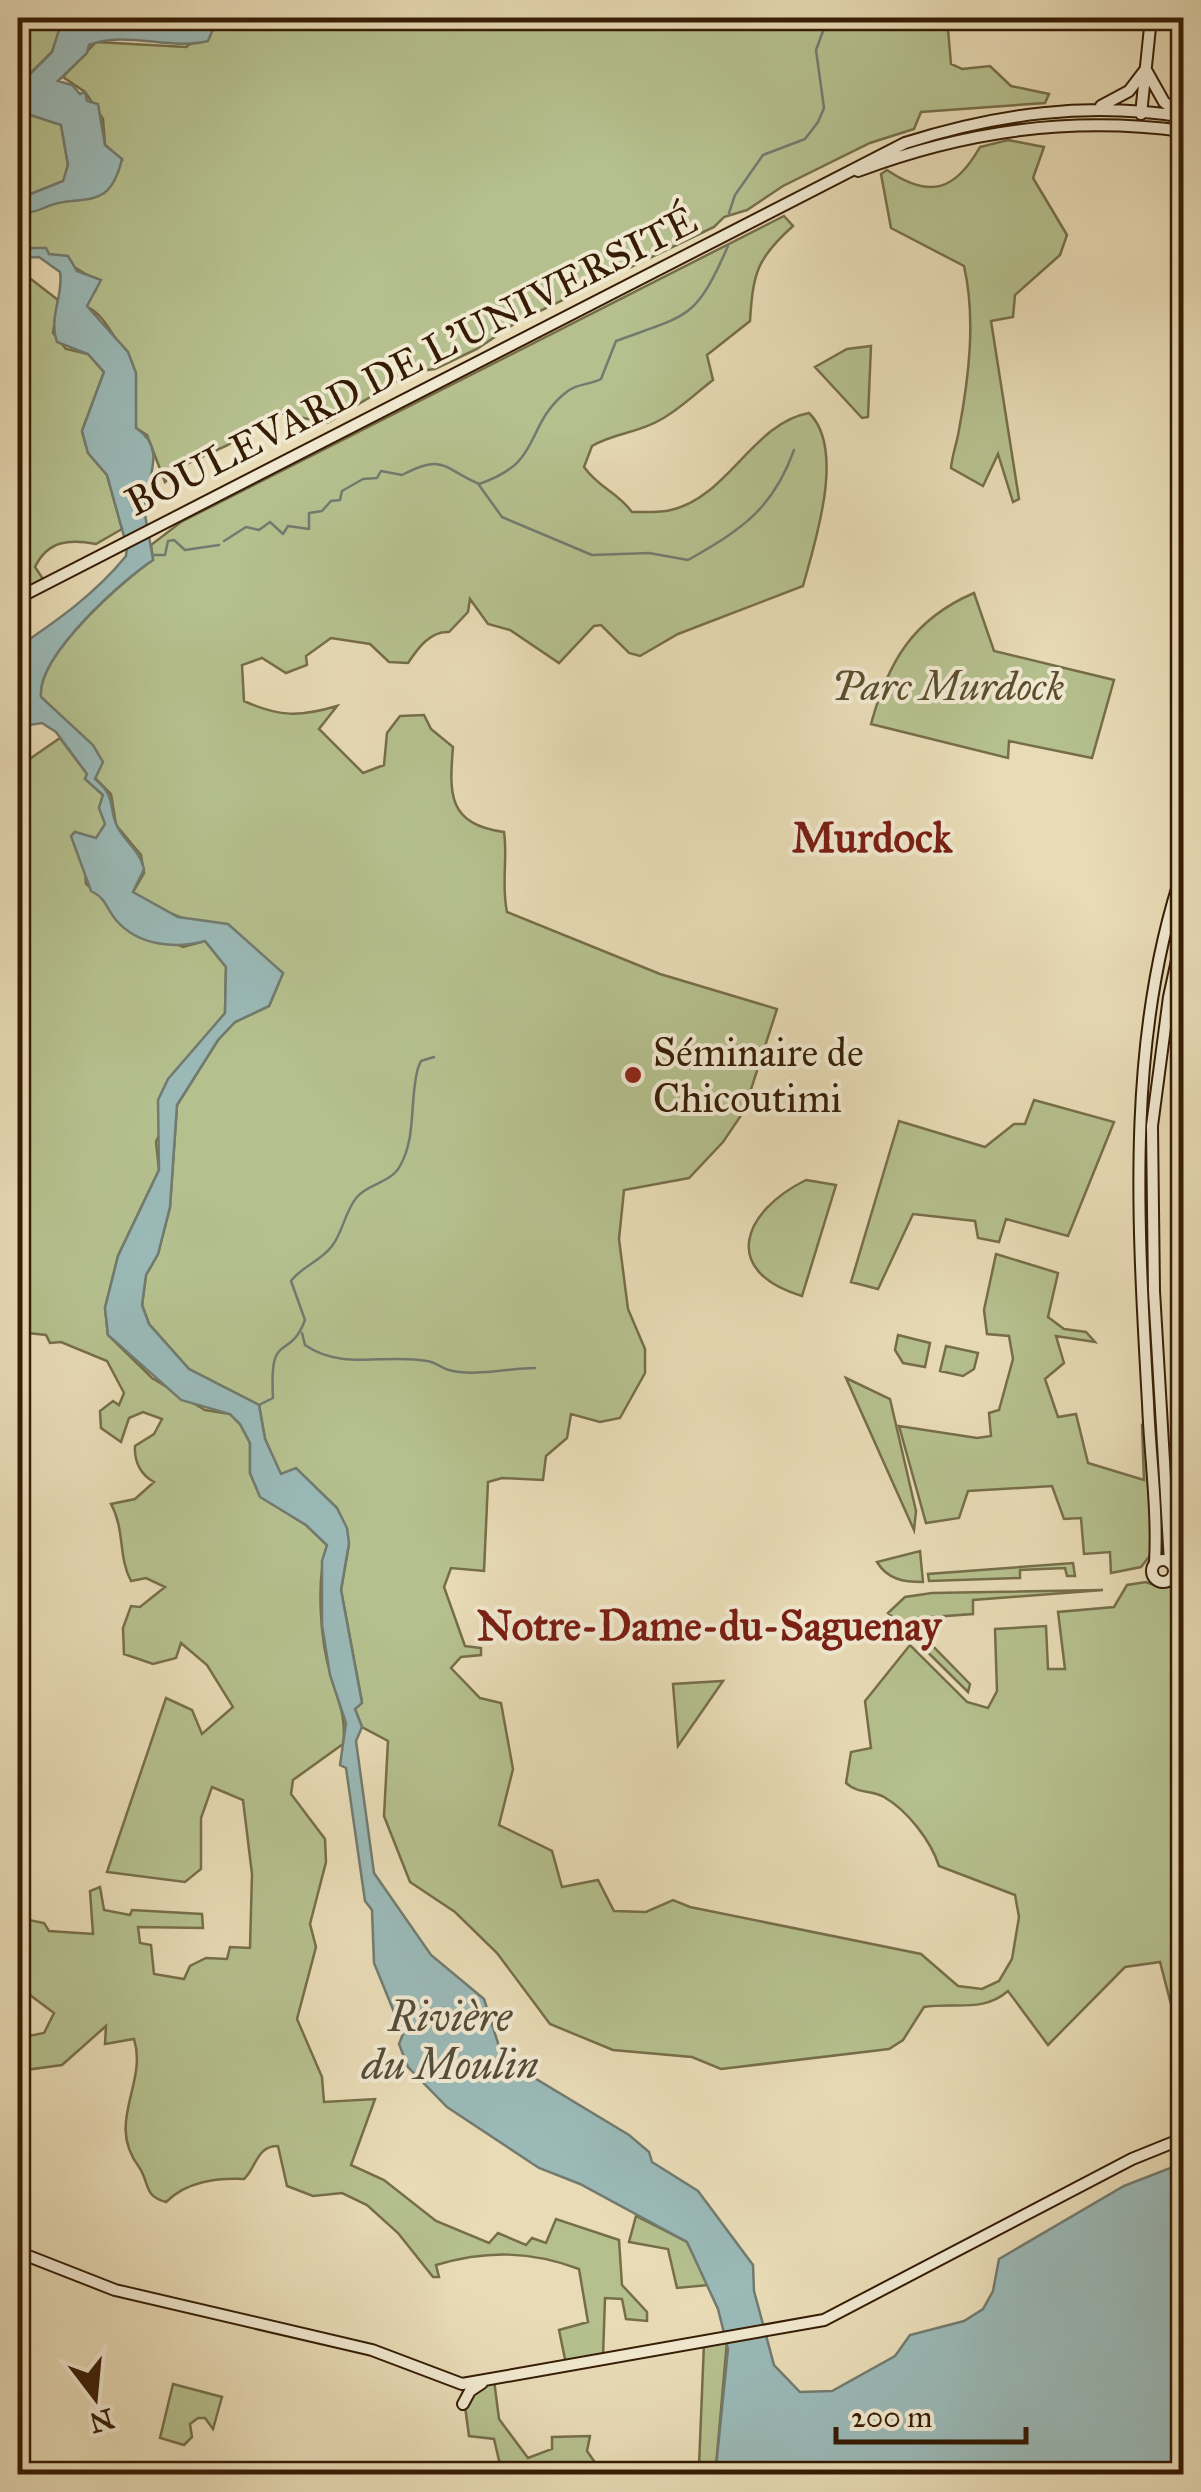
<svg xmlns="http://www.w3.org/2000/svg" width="1201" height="2492" font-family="'IM FELL Great Primer',serif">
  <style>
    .green { fill: #b5c08e; stroke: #766e49; stroke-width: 2.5 }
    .water { fill: #9ab9b7; stroke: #727b6f; stroke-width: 2.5 }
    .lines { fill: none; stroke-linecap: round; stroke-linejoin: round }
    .stream { stroke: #727b6f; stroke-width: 2.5 }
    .secondary-casing { stroke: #361d04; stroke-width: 14 }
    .secondary { stroke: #f0e8d0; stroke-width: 10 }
    .poi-dot { fill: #8f2418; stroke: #f0e8d0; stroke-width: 4 }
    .labels { text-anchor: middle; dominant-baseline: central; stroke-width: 8; stroke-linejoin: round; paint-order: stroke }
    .street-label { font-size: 40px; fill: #361d04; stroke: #f0e8d0 }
    .park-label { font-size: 40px; font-style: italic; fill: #5c4e2d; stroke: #f0e8d0 }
    .poi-label { font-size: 40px; fill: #361d04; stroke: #f0e8d0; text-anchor: start }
    .neighbourhood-label { font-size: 42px; font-weight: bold; fill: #7a1f14; stroke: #f0e8d0 }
    .water-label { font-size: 42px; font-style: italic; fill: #544c3a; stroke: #f0e8d0 }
  </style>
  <rect width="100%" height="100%" fill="#e8dbb6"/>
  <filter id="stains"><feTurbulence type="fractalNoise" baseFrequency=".002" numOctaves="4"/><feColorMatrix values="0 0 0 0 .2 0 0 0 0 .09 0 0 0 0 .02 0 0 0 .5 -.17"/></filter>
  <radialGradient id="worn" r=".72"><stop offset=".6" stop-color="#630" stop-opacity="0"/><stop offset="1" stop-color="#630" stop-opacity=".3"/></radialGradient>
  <path class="green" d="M18,18h122l-80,12 -8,22 -34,34z
    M206,18h741l4,46 11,5 28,-3 21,20 38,8 -4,9 -124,9 -7,17 -44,14 -87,43 -36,24 -23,7 -10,10 -197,95 -40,27 -42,20 -23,3 -85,51 -52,-11 -47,33 -46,21 -17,16 -18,-47 -11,-7c-3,-47 8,-49 -22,-92 -8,-12 -14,-23 -27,-29l1,-10 8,-7 -2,-11c-23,-13 -40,-28 -69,-31l-6,-30 6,-6 21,-5 76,-47 -17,-15 -2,-26 -18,-27 -22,-15 33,-35 90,5 28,-20z
    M18,111l43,13 7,41 -4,16 -46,18z
    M1008,140l36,7 -11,31 34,57 -7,20 -45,40 -2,22 -22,4 28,178 -6,3 -15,-48 -15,32 -32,-18c1,-13 6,-25 8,-38 10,-53 17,-112 5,-164l-73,-38 -10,-54 6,-4c43,29 68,21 93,-23z
    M784,216l9,10c-36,32 -40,47 -43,95l-43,34 6,25c-17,13 -34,30 -53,40 -22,13 -46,13 -68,26l-8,21c16,22 32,24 48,45 12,0 27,1 39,-2 57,-13 82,-87 138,-97 37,36 6,129 -6,173l-125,48 -38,22 -11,-3 -28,-28 -7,1 -35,37 -49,-33 -22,-6 -18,-25 -2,13 -19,20c-19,-1 -31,16 -41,31l-19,-1 -19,-18 -39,-6 -25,18 1,9 -21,8 -24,-15 -20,7 2,36c35,16 56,16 93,5l-18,23 44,44 21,-8 3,-32 13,-17 24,-1 7,14 22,18c-4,48 -5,77 51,85 4,27 -3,52 3,80l153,62 117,35 -33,102 -21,31 -34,36 -65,12 -5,49 9,70 17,40v24l-25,45 -20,4 -29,-8 -4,24 -21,18 -3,24 -41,-2 -14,4 -4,89 -33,-3 -7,19 21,59 16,2v7l-20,2 -10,11 29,30 21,5 12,66 -14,56 53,26 10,36 36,-7 16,31 32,1 27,-12 17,7 231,47 37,32 24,3 17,-8 13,-22 7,-42 -4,-22 -76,-29c-8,-25 -31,-55 -55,-69 -13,-7 -26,-3 -38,-14l5,-31 20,-4 -6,-47 45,-56 57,57 21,6 9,-17 -2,-62 51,-3 2,43h17l-7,-57 56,-5 13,-22 19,-3 16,6 21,-10v472l-23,-88 -35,5 -77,78 -40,-54c-25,22 -53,11 -84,16l-21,33 -14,9 -168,20 -29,-12 -79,-7 -63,-26 -53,-71 -42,-41 -45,-30 -26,-66 4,-75 -26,-14 -7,-18 7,-7 -21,-112 8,-46 -12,-36 -41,-39 -15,6 -16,-36 -6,-34 -70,-36 -40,-45 -7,-19 4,-30 12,-21 12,-47 7,-102 41,-65 17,-18 34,-16 14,-33 -34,-28 -104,-42 -12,-11 11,-19 -3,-18 -25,-30 -5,-31 -16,-16 2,-26 -56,-55c-5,-41 84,-118 112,-137l-2,-15 30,-23z
    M18,269l40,31 -5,33 13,16 22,5 16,18 -22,59 6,22 19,22 15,54 -26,15c-26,-5 -48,-4 -61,23l10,15 -27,16z
    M871,346l-3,71 -6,1 -47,-51 32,-18z
    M974,593l20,58 120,29 -22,78 -83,-17 -1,17 -137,-34c17,-62 42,-105 103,-131z
    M60,738l27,36 -2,5 18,16 -4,13 7,16 -10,15 -21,-7 -4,4 14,33 1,15 19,14 11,21 67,28 22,-6 21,26 -1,46 -30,39 -39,90 3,28 -41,86 -13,52 3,27 44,43 53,32 25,4 10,10 10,19v30l10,23 46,29 21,20c-11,35 -7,95 4,131 7,25 16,42 12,68l-50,36 -2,14 34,45 1,23 -16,62 6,23 -19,72 25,58 2,25 51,-3 -24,66 33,15 52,41 53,22 9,-10 28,12 6,-7 14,5 10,-24 63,21 3,45 25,27v9l-21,-2 -4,-20 -17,-1 -2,59 -37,7 -7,-34 29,-8 -9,-53c-48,-18 -92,-19 -143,-4l3,12h-6l-35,-44 -31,-28 -25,-12 -29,3 -26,-10 -9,-40c-22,0 -21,21 -34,33 -27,-1 -57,2 -78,23 -23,-6 -16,-19 -27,-35 -34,-45 9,-83 -5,-128l-29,5 1,-18 -44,39 -44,6v-33l26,-5 10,-20 -32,-24 -3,-71 25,5 5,8 44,3 -3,-43 10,-4 4,23 26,5 2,-5 70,4 1,14 -65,-1 2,16 11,2 3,29 30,5 6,-13 16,-8 21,1 3,-12 20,1 2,-74 -9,-74 -31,-13 -11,31v51l-16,13 -78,-10 59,-174 26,12 10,24 31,-27 -26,-42 -26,-22 -5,15 -23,6 -29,-10 -1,-26 8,-22 9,1 25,-20 -19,-9 -15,3c-13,-24 -6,-52 -20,-77l24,-5 19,-17c-13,-7 -20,-20 -19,-36l19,-12 8,-15 -19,-7 -14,6 -8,24 -20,-14 -1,-17 13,-10 6,4 5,-12 -17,-32 -46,-19 -11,1 -4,-8 -28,-3v-246l7,-7c-8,-17 -14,-42 -2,-58l-5,-4v-250z
    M1034,1100l80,22 -46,114 -62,-17 -7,23 -21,-4 -3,-17 -62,-7 -35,75 -27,-7 48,-161 86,26 29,-23h11z
    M806,1180l30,5 -34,111c-83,-25 -59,-85 4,-116z
    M996,1254l62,19 -10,44 16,12 22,3 9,10 -39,-6 8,27 -19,16 13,38 18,-3 12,49 56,17 -2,-55 5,1 5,127 -11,14 -30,6 -1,-21 -26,2 -3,-36 -17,1 -12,-33 -84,5 -9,27 -33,5 -27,-97 78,12 14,-2 -2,-23 10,-3 14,-51 -4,-23 -22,-2 -3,-24z
    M898,1335l32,8 -5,24 -22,-4 -8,-13z
    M946,1346l32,7 -4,16 -11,7 -23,-5z
    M846,1378l44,21 26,112 -2,19z
    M920,1551l3,31c-19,0 -35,-2 -46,-20z
    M1073,1563l2,13h-8l-2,-8 -45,2v8l-91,3 -1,-7z
    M1103,1590l-130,10v14l-55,4 7,20 45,46 -2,8 -80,-79 17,-16 27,-4z
    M723,1681l-45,65 -5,-62z
    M636,2216l51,26 22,43 -32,3 -9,-39 -39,-7z
    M727,2341l-11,126 -17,-1 5,-123z
    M494,2380l5,39 29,39 24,-9v-12l38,-1 -3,15 16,23h-106l4,-5 -7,-30 -25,-3 -7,-52z
    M173,2384l49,13 -9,32 -8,-11h-7l-8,6 2,13 -8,8 -24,-7z"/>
  <path class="water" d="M147,18h59l8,9 -6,14c-39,10 -82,-11 -119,4l-2,8 -29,28 14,4 8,9 5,-2 2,9 11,3 7,41 17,14c-14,58 -42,31 -81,50 -10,5 -14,1 -22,9l6,30h21l3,6 19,2 9,15 24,9 -14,26 41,46 8,21v55c35,23 6,55 9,86 2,15 6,31 8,46 -28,18 -117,96 -112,137l52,48 10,17 -8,17c23,19 12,28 23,49 9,16 22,23 26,41l-11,23 45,25 50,7 55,49 -14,33 -34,16 -17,18 -41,65 -7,102 -12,47 -12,21 -4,30 7,19 40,45 70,36 6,34 16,35 15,-6 41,40 10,20 2,15 -8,47 21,113 -7,6 7,18 -6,14 18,132 57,82 53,44 19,60 126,76 20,17 3,10 46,29 55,74 1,26 20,74 26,27 32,-1 63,-35 15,-21 54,-14 19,-12 10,-18 6,-32 125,-73 59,-23v311h-464l-3,-7 12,-118 -10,-40 -31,-67 -107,-58 -41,-16 -92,-61 -39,-40 -9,-23 4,-10 -29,-71 -2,-53 -7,-9 -19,-133 -6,-3 6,-42 -16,-48 -8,-50v-64l5,-16 -21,-20 -46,-28 -10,-24v-30l-10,-19 -10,-10 -49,-14 -73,-65 -3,-27 13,-52 41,-86 -1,-70 10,-21 57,-66 1,-46 -21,-26c-29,8 -67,5 -89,-21 -11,-13 -9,-21 -25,-29l-20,-55 4,-4 21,6 9,-14 -6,-16 4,-13 -18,-16 2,-5 -31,-42 -14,-9 -13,2 -11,-6v-72c40,-27 77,-53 108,-91l1,-9 -20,-72 -19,-22 -6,-22 22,-59 -16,-18 -31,-12c-9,-24 7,-47 3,-70l-21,-15 -21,1v-59l45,-18 5,-16 -7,-40 -43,-14v-25l34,-34 7,-22z"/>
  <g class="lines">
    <path class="stream" d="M729,213l6,-18 28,-40 42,-16 13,-17 6,-14 -8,-58 7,-19 16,-13
      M479,485l23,32 90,38 57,-2 39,7c53,-30 85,-51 106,-110
      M224,541l22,-14 13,3 11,-8 13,12 5,-8 21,3v-16l13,-2 9,-10 9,-1 2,-9 21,-12 14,-1 4,-7 21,4c42,-22 40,-7 77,9 65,-22 44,-55 85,-90 10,-10 25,-9 37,-15l15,-38c73,-27 79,-20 112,-95
      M153,555h12l3,-14 6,-1 11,10 34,-5
      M302,1333l3,12c37,26 82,8 122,16 8,1 15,7 22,9 26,7 59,-2 86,-2
      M259,1405l14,-7c-4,-70 16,-35 32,-78l-14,-39c11,-15 29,-19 41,-35 11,-14 13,-35 25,-49 10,-13 34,-14 43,-31 17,-30 9,-66 18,-98l3,-7 13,-4"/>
    <defs>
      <path id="secondary" d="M1146,70l18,32 17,13
        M1101,106l28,-15 16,-21
        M1141,114l10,-96
        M858,171c107,-40 212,-55 326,-40
        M18,598l887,-455c92,-29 183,-42 279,-26
        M1152 1571a11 11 0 1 1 22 0a11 11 0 1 1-22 0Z
        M1155,1563c3,-53 -5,-107 -7,-160 -10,-178 -23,-364 36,-536
        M1170,1563l-16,-272 -2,-165 17,-129 15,-69
        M18,2252l97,38 257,60 90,34 362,-64 308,-161 52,-21
        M463,2404l7,-13 12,-8"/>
    </defs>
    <use href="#secondary" class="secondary-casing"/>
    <use href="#secondary" class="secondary"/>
  </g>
  <circle class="poi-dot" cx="633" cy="1075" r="10"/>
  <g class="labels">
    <g class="street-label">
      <text transform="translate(411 361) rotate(-27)">BOULEVARD DE L'UNIVERSITÉ</text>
    </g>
    <g class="park-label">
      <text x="948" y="686">Parc Murdock</text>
    </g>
    <g class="poi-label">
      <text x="653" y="1052">Séminaire de<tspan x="653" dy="46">Chicoutimi</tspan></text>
    </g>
    <g class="neighbourhood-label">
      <text x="872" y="838">Murdock</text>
      <text x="709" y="1626">Notre-Dame-du-Saguenay</text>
    </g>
    <g class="water-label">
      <text x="450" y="2017">Rivière<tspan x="450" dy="48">du Moulin</tspan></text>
    </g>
  </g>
  <rect width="1201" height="2492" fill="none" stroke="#e8dbb6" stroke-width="60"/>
  <rect x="20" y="20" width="1161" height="2452" fill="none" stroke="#361d04" stroke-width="5"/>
  <rect x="30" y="30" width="1141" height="2432" fill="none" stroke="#361d04" stroke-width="2.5"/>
  <g transform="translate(95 2397) rotate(164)" stroke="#f0e8d0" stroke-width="8" paint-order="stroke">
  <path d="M0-8L18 38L0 25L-18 38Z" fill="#361d04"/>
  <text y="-15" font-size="28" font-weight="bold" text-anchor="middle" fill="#361d04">N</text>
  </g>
  <path d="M836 2427v15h190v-15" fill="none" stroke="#361d04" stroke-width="5"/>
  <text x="851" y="2427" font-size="30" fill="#361d04" stroke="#f0e8d0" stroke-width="8" paint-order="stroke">200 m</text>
  <rect width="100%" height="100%" filter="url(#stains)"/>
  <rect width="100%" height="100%" fill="url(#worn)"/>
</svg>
